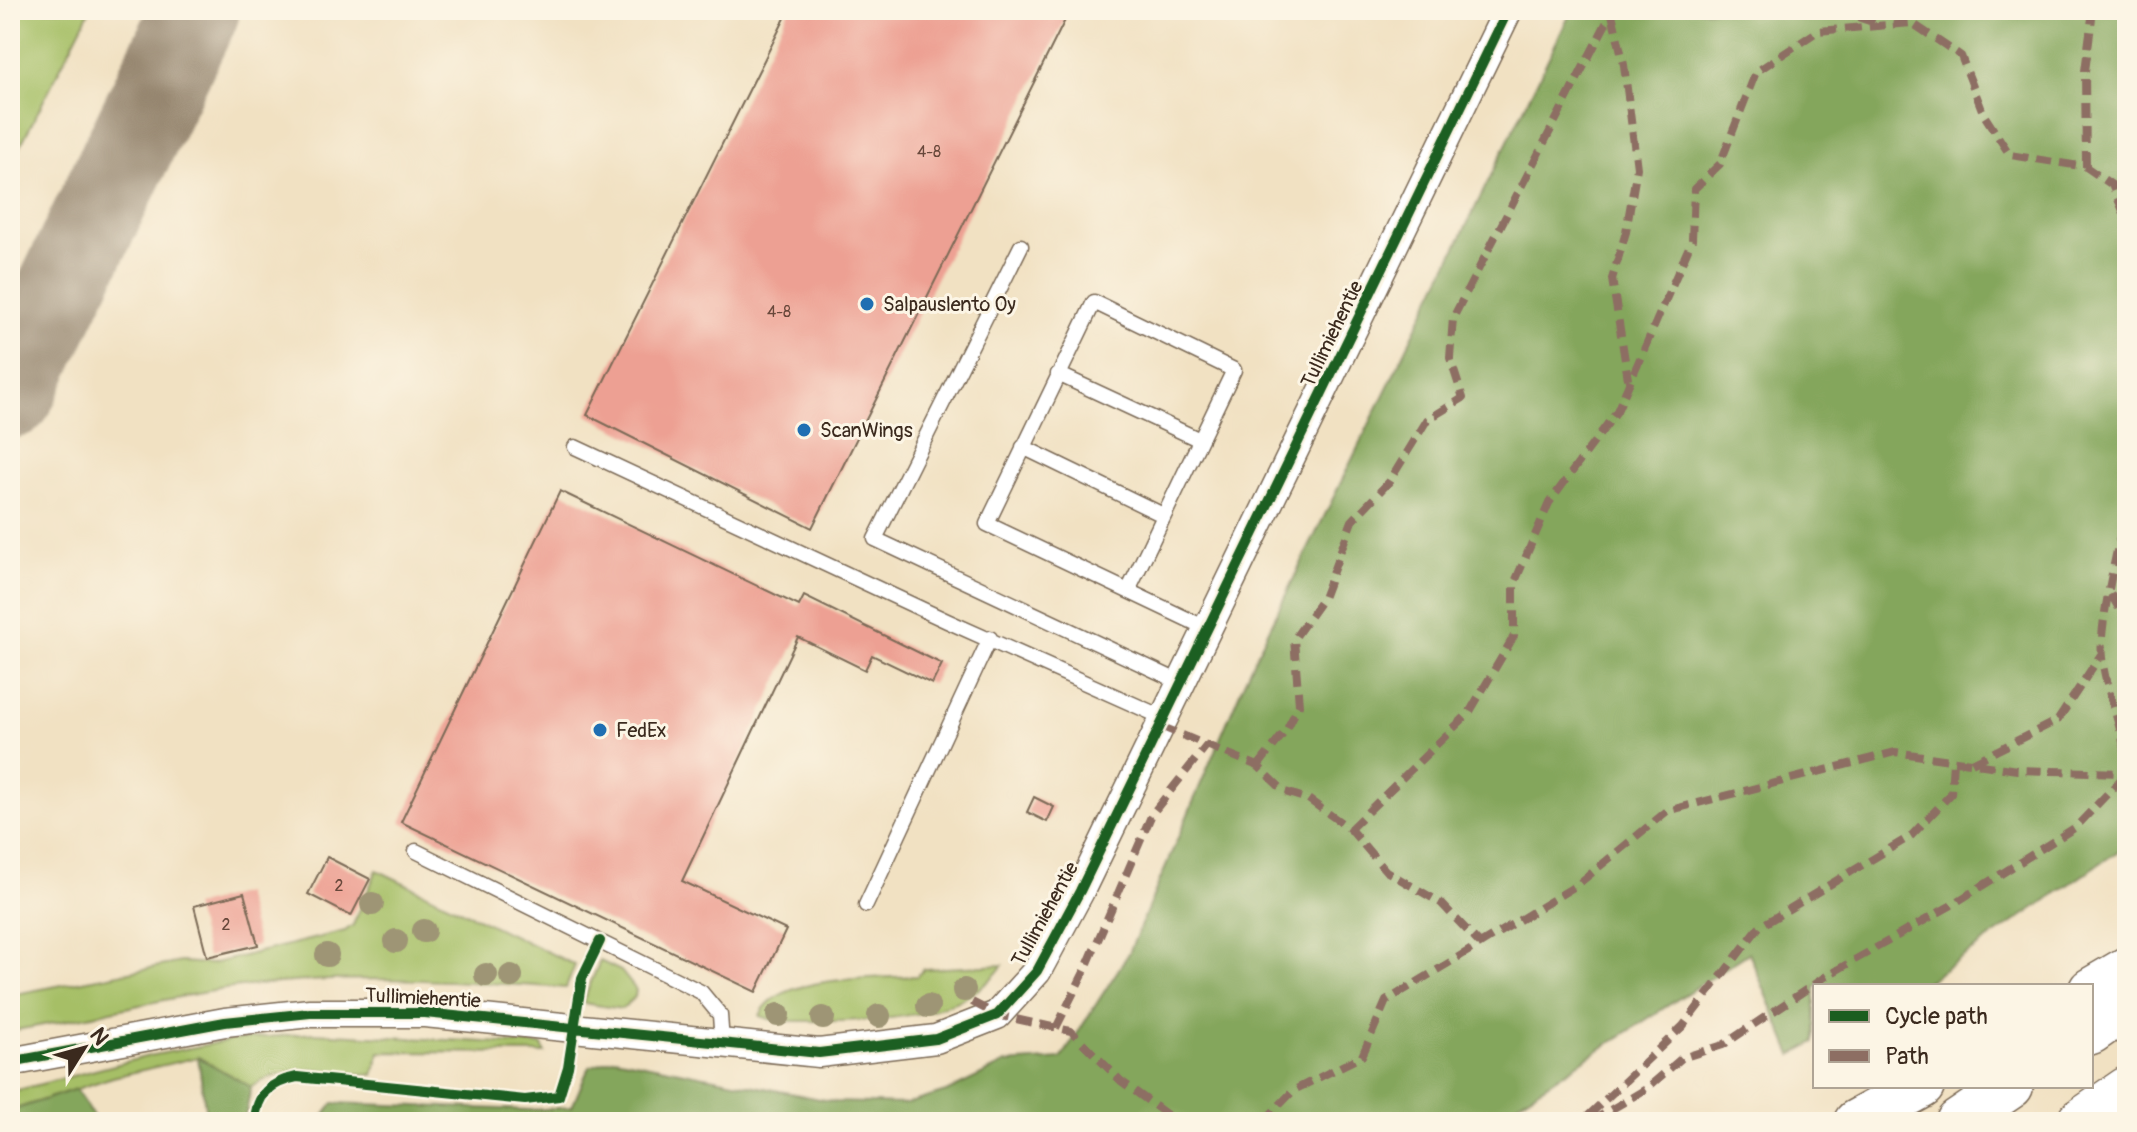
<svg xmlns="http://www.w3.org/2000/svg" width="2137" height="1132" font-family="Pangolin,sans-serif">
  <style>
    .green { fill: #a6bf66; stroke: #707442; stroke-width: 2 }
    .forest { fill: #84a65b; stroke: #60683c; stroke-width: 2 }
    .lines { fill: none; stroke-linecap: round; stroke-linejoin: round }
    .taxiway { stroke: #968670; stroke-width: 88 }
    .building { fill: #eda093 }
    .service-casing { stroke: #7b6a57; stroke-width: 17 }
    .minor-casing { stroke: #7b6a57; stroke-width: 31 }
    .motorway-casing { stroke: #7b6a57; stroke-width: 47 }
    .service { stroke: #fff; stroke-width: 14 }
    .minor { stroke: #fff; stroke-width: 28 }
    .motorway { stroke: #fff; stroke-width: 44 }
    .quiet { stroke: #8d6e63; stroke-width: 8; stroke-dasharray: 16 8; stroke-linecap: butt }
    .cycleway-casing { stroke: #fcf5e5; stroke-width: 15 }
    .cycleway { stroke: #1b5e20; stroke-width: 10 }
    .tree { fill: #9e9574 }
    .poi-dot { fill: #1f6fb2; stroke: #fcf5e5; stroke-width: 3 }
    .labels { text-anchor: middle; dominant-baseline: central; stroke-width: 6; stroke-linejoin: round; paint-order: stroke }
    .number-label { font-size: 16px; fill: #68483b }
    .poi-label { font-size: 20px; fill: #3b2a1e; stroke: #fcf5e5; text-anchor: start }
    .street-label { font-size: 20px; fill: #3b2a1e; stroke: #fcf5e5 }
  </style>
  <rect width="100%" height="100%" fill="#fcf5e5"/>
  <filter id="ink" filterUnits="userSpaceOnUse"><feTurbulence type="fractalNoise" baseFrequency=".0125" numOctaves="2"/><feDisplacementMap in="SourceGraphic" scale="16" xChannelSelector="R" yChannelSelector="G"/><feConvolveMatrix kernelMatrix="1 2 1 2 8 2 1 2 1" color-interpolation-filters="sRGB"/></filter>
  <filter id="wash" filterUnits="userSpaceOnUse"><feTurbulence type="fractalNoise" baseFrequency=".006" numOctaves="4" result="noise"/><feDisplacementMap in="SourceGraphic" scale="32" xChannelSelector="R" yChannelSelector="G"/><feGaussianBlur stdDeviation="1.8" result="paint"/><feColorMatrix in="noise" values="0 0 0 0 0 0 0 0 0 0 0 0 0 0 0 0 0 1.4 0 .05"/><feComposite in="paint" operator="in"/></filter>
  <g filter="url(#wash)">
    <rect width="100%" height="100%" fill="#f1e1c2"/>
    <path class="green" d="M10,10h80l-80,156z
      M377,870l198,95 -9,23c-117,-8 -237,-16 -353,3 -68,11 -135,29 -203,40v-36l171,-33 30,2 134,-33 8,-6z
      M600,961l21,10 15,19 -1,7 -13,12 -40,-6z
      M1003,965c-39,56 -133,57 -195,56 -16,0 -33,1 -48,-5 15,-42 119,-37 157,-40l7,-7z
      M314,1033l228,12 3,8 -165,-1 -7,23c-46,-4 -80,-14 -122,12l-53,-30 -85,20 -103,34v-19l139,-36 82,-16z"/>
    <path class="forest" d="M1572,10h555v835l-207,141h-105v56l-23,13 -43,-102 -261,169h-1169l15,-19 197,7 41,-3 17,-40 26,-9 220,44 71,2 40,-12 60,-29 55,-4 68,-106 121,-285z
      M198,1057l53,30 -7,35h-37z
      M76,1089l21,33h-87v-11z"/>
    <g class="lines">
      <path class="taxiway" d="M10,395l186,-385"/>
    </g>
    <g id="blocks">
      <path class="building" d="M789,10h281l-258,518 -225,-113z
        M560,491l239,115 5,-10 138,68 -10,20 -60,-29 -7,15 -67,-33 -116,244 104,49 -30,62 -355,-170z
        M1034,797l20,10 -7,15 -20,-10z
        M327,857l43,22 -19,37 -43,-22z
        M244,893l14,52 -51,12 -13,-51z"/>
    </g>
  </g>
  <g filter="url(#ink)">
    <use href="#blocks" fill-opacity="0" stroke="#7b6a57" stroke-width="2"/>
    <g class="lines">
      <defs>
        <path id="service" d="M1021,246l-146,293 307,144
          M1058,374l142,66
          M575,447l372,174 217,97
          M1023,447l140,68
          M1128,591l106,-221 -140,-68 -107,222 221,105
          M416,851l285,141 19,23 2,28
          M866,905l124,-267"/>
        <path id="minor" d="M10,1062l215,-40 85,-9h115l394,40 117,-14 61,-24 40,-44 43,-80 428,-881"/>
        <path id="motorway" d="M2091,990l36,-21
          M2091,1032l36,-25
          M1856,1122l66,-36
          M1958,1122l53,-36
          M2079,1122l48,-33"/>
      </defs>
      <use href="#service" class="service-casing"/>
      <use href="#minor" class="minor-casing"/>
      <use href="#motorway" class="motorway-casing"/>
      <use href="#service" class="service"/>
      <use href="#minor" class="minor"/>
      <use href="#motorway" class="motorway"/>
      <path class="quiet" d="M1836,10l40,13
        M1612,14l12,51 13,103 -11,64 -14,47 16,100
        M2086,167l-1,-96 8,-61
        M2127,503c-7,38 -29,121 -25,155 5,40 24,74 25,115
        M2111,594l16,29
        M1160,726l98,40 27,26 23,7 42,30 36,42 55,32 39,41
        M1972,763l86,-43 44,-67
        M1258,766l29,-37 12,-24 -5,-66 29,-41 29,-77 37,-39 38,-62 36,-22 -13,-40 3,-40 160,-308
        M1350,829l119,-116 45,-77v-52l35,-81 68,-92 75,-171 2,-51 26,-25 36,-92 62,-41 94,-8 49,33 23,59 26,40 76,12 26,18 15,35
        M972,1002l25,13 74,16 50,50 56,41
        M1056,1028l30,-60 66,-154 55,-69
        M1588,1116l95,-90 76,-99 152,-91 40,-42 2,-33
        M1263,1122l31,-32 68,-34 24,-55 191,-116 90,-74 228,-59 122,18 110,3
        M1590,1122l56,-33 36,-31 41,-13 105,-70 122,-69 126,-79 51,-54"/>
      <defs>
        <path id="cycleway" d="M10,1062l215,-40 85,-9h115l394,40 117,-14 61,-24 40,-44 43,-80 428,-881
          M255,1122c1,-28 16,-40 42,-45l228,23 34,-4 9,-29 14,-89 18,-37"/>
      </defs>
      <use href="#cycleway" class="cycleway-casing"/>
      <use href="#cycleway" class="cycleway"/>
    </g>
    <g class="tree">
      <circle cx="372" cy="904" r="12"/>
      <circle cx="424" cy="931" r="12"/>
      <circle cx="396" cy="941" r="12"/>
      <circle cx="327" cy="955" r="12"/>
      <circle cx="486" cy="975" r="12"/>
      <circle cx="511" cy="976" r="12"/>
      <circle cx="964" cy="990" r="12"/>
      <circle cx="928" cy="1006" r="12"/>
      <circle cx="778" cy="1015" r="12"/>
      <circle cx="879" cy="1016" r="12"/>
      <circle cx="823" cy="1018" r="12"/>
    </g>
  </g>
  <g class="poi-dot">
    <circle cx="867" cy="304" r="8"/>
    <circle cx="804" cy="430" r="8"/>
    <circle cx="600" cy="730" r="8"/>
  </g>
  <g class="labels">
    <g class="number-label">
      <text x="929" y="152">4-8</text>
      <text x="779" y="312">4-8</text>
      <text x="339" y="886">2</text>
      <text x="226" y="925">2</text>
    </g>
    <g class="poi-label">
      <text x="883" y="304">Salpauslento Oy</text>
      <text x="820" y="430">ScanWings</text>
      <text x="616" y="730">FedEx</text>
    </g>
    <g class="street-label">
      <text transform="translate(1332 334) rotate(-64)">Tullimiehentie</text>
      <text transform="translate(1045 914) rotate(-61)">Tullimiehentie</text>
      <text transform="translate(423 998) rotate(3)">Tullimiehentie</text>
    </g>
  </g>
  <rect width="2137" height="1132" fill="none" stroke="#fcf5e5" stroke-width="40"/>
  <rect x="1813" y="984" width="280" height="104" fill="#fcf5e5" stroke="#afa495" stroke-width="2"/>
  <rect x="1829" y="1010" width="40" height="12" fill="#1b5e20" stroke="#afa495" stroke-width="2"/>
  <text x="1885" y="1024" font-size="24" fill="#3b2a1e">Cycle path</text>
  <rect x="1829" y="1050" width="40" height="12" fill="#8d6e63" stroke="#afa495" stroke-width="2"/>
  <text x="1885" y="1064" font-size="24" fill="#3b2a1e">Path</text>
  <g transform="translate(84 1048) rotate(53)" stroke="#fcf5e5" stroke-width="6" paint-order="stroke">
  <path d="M0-6L14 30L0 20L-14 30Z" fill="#3b2a1e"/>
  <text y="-12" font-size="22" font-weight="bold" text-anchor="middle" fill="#3b2a1e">N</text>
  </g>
</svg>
